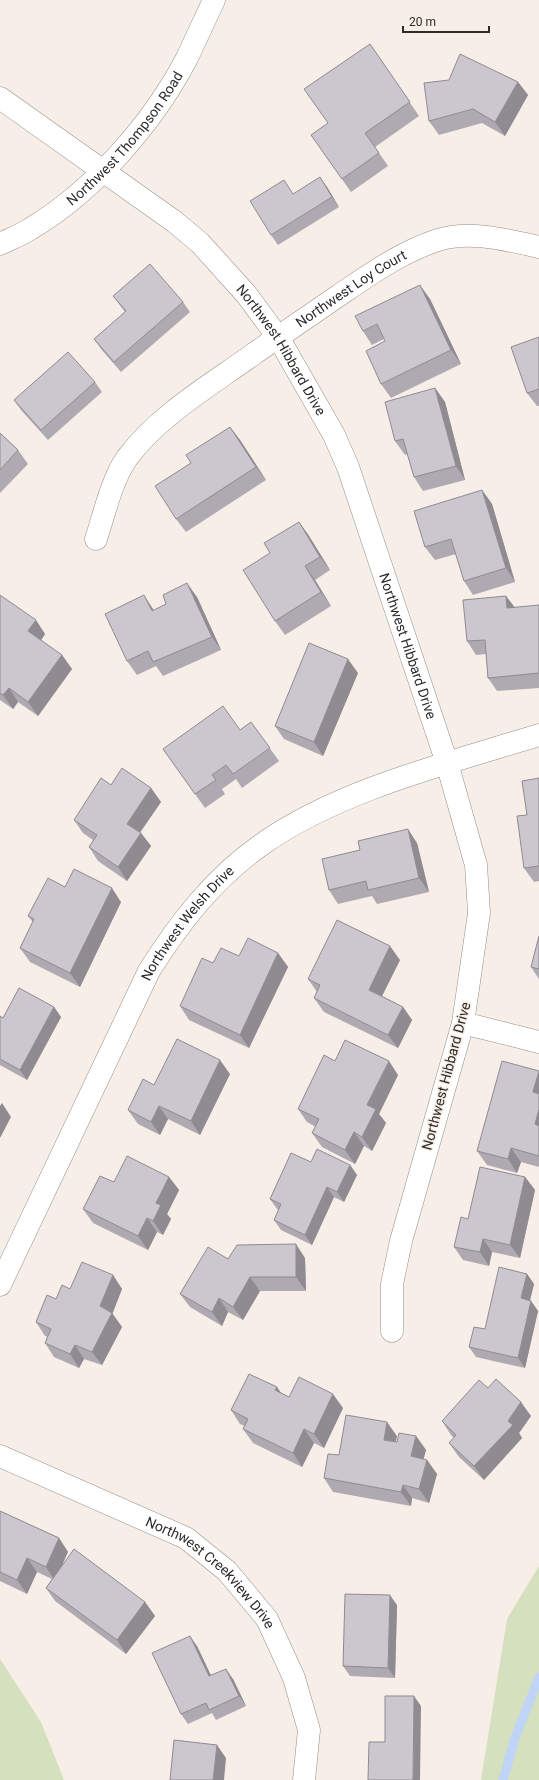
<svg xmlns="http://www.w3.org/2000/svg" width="539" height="1780" font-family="Roboto,sans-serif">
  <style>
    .green { fill: #d4e0be }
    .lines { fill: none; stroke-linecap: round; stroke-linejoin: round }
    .stream { stroke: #bfd4f7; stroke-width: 9 }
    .street-casing { stroke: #978e88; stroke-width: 23 }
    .secondary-casing { stroke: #978e88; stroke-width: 23 }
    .street { stroke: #fff; stroke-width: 22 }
    .secondary { stroke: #fff; stroke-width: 22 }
    .wall { fill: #afaab2 }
    .shaded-wall { fill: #8f8b91 }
    .building { fill: #ccc6cf; stroke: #8f8b91 }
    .labels { text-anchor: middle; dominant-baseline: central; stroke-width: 3; stroke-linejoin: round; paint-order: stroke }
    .street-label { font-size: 14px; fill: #2e2b28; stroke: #f7eee7 }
  </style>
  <rect width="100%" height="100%" fill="#f7eee7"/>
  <path class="green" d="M539,1566v214h-58l26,-161z
    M0,1659l41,63 23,58h-64z"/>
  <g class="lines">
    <path class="stream" d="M503,1780l12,-42 24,-61"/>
    <defs>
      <g id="street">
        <path id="s1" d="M0,98l175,124 25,21 46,51 32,43 56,98 14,32 99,296 29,102 3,48 -16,110 -62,218 -9,43v47"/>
        <path id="s2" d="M96,539c8,-24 16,-60 31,-81 33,-44 84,-73 128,-105 28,-19 55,-38 83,-57 31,-21 63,-44 100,-56 32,-10 69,0 101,7"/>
        <path d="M463,1023l76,19"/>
        <path id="s3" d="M0,1285l149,-314c30,-48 65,-93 112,-126 77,-55 188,-82 278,-110"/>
        <path id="s4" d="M0,1456l186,82 41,33 40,48 27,59 15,52 -5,50"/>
      </g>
      <g id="secondary">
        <path id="s5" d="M0,244c10,-5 21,-9 30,-15 63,-37 123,-106 157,-171 9,-19 18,-39 27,-58"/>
      </g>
    </defs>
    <use href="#street" class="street-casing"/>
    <use href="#secondary" class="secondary-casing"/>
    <use href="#street" class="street"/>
    <use href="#secondary" class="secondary"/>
  </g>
  <path class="wall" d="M370,44l49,72 -44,31 13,19 -37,26 -40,-57 17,-12z
    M518,82l10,13 -23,41 -23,-13 -43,12 -10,-14z
    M327,187l12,20 -61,38 -7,-10 22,-41z
    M113,296l70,6 7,10 -69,60 -20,-23 -7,-10 31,-27z
    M430,299l31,65 -70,34 -10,-14 4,-43 -1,-2 -12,6 -9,-14z
    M539,337v69h-2l-10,-13z
    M95,382l7,10 -54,48 -27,-30 -7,-10z
    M435,388l10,14 20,78 -42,11 -9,-14 -7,-23 -2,1 -10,-14z
    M230,427l10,13 26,40 -80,52 -10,-13 15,-56z
    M0,433l18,17 10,14 -28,29z
    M482,490l10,14 23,78 -42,13 -9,-14 -8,-27 -21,6 -10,-13z
    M299,522l10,14 21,34 -15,10 16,26 -46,29 -10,-14 -5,-68z
    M0,595l45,39 -4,6 21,15 10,14 -34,47 -20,-14 -5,7 -13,-9z
    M506,596l8,12 25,-3v83l-42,3 -9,-13 -2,-24 -10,1 -9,-14z
    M197,597l24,53 -58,26 -7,-10 -19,9 -10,-14 27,-51z
    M358,673l-35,83 -39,-17 -9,-13z
    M251,722l28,39 -37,27 -6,-9 -14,10 3,5 -20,14 -42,-59 77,-19z
    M539,778v103l-5,1 -10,-14 3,-53z
    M111,785l40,3 10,14 -21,30 11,14 -24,35 -29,-20 -9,-14 4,-7 -10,-7 -9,-13z
    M417,843l12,49 -52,12 -5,-8 -34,8 -9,-14 31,-40z
    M65,887l56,15 -41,85 -50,-25 -10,-14 13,-26 -5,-6z
    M539,936v43l-8,-12z
    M278,953l10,14 -39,81 -60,-28 -9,-14 33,-43 26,-7z
    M400,960l-18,36 21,11 9,13 -14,28 -74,-36 -10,-14 3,-6 -9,-13z
    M54,1007l7,10 -34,63 -27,-15v-49l3,2z
    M335,1061l63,14 -19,39 7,9 -14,28 -8,-5 -9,18 -33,-17 -10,-14 4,-6 -9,-5 -9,-13z
    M539,1071v96l-18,-5 -4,11 -30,-8 -10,-14z
    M230,1074l-30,61 -32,-16 -8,16 -22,-11 -10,-14 26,-25z
    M311,1162l39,3 7,10 -13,27 -10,-5 -22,48 -31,-15 -7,-10 5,-10 -2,-1 -7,-10z
    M169,1177l10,13 -12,24 4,5 -8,16 -6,-3 -9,18 -55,-27 -10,-14 31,-27z
    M525,1177l10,13 -15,68 -28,-6 -3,14 -26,-6 -9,-13z
    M305,1258l1,33h-46l-17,29 -15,-8 -6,14 -32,-19 -10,-13 48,-35z
    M527,1274l7,10 -4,16 1,1 7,10 -13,57 -49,-11 -7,-10 16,-18z
    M113,1275l9,14 -10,24 10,14 -20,38 -18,-6 -5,9 -25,-11 -9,-14 3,-6 -3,-1 -9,-14 34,-33z
    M277,1387l4,6 8,4 54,11 -19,40 -10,-5 -12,24 -49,-24 -10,-14 2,-3 -5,-2 -9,-14z
    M488,1388l43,28 -12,17 3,5 -38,42 -25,-23 -10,-14 5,-5 -3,-3 -9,-14z
    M397,1436l-2,6h2l19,-6 10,14 -3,9 4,1 10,14 -8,29 -17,-5 -1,8 -78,-14 -9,-14 15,-23z
    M0,1511l59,27 9,14 -6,13 83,37 10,14 -29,38 -71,-53 -9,-13 6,-9 -15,-7 -10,22 -27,-13z
    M397,1605l-2,73 -45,-2 -7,-10z
    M197,1646l14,30 22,3 13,27 -30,14 -4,-7 -24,11 -7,-10z"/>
  <path class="shaded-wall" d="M518,82l10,13 -23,41 -10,-14z
    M320,177l7,10 12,20 -7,-10z
    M420,285l10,14 31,65 -10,-14z
    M435,388l10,14 20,78 -9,-14z
    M230,427l10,13 26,40 -10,-13z
    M482,490l10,14 23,78 -9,-14z
    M299,522l10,14 21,34 -10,-13z
    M305,566l10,14 16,26 -10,-14z
    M187,583l10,14 24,53 -9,-13z
    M144,595l9,14 8,16 -9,-14z
    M506,596l10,13 -9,-1z
    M36,620l9,14 -7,11 -10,-14z
    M62,655l10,14 -34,47 -10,-14z
    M348,659l10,14 -35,83 -9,-14z
    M9,688l9,14 -5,7 -10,-14z
    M151,788l10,14 -24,35 -10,-13z
    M408,829l9,14 12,49 -10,-14z
    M141,833l10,13 -24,35 -9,-14z
    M112,888l9,14 -41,85 -10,-14z
    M390,946l10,14 -22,44 -9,-14z
    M278,953l10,14 -39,81 -9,-13z
    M54,1007l7,10 -34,63 -7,-10z
    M403,1007l9,13 -14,28 -10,-13z
    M220,1060l10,14 -30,61 -9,-14z
    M389,1061l9,14 -19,39 7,9 -14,28 -10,-14 5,-32z
    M539,1071v30l-6,-9z
    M2,1103l9,14 -11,21v-32z
    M159,1106l9,13 -8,16 -9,-13z
    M539,1109v21l-4,-6z
    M354,1132l10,14 -9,18 -10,-14z
    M511,1148l10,14 -4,11 -9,-14z
    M350,1165l7,10 -13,27 -7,-10z
    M169,1177l10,13 -12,24 4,5 -8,16 -10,-14 3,-18z
    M525,1177l10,13 -15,68 -10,-13z
    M327,1187l7,10 -22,48 -7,-10z
    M147,1218l10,14 -9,18 -10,-14z
    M483,1239l9,13 -3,14 -9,-14z
    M296,1244l9,14 1,33 -10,-14z
    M527,1274l7,10 -6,24 -7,-10z
    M113,1275l9,14 -10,26v-2l10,14 -20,38 -10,-13 8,-46z
    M250,1277l10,14 -17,29 -10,-13z
    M219,1298l9,14 -6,14 -10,-14z
    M531,1301l7,10 -13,57 -7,-10z
    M75,1345l9,14 -5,9 -9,-14z
    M277,1387l9,14 -11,-11z
    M333,1394l10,14 -19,40 -10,-14z
    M521,1402l10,14 -12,17 3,5 -38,42 -10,-14z
    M387,1422l10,14 -4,18 -9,-14z
    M304,1429l10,14 -12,24 -9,-14z
    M416,1436l10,14 -5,19 -10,-13z
    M427,1460l10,14 -8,29 -10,-14z
    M403,1485l9,13 -1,8 -10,-14z
    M59,1538l9,14 -13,29 -9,-14z
    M27,1558l10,14 -10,22 -10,-14z
    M390,1595l7,10 -2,73 -7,-10z
    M145,1602l10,14 -29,38 -9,-14z
    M190,1636l7,10 19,40 -7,-10z
    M226,1669l7,10 13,27 -7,-10z
    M414,1696l7,10 -1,74h-7z
    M217,1745l9,13 -2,22h-11z"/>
  <path class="building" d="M370,44l40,58 -45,31 14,20 -37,26 -31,-44 17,-12 -24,-34z
    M460,54l58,28 -23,40 -22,-13 -44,12 -5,-38 25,-3z
    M320,177l12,20 -61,38 -21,-34 34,-21 9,14z
    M150,264l33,38 -69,60 -20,-23 32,-28 -13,-15z
    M420,285l31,65 -70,34 -15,-33 19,-10 -8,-17 -14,7 -8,-15z
    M539,337v52l-12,4 -16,-46z
    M68,352l27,30 -54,48 -27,-30z
    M435,388l21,78 -42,11 -11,-38 -8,2 -10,-39z
    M230,427l26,40 -80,52 -21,-33 36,-23 -5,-8z
    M0,433l18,17 -18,20z
    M482,490l24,78 -42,13 -13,-42 -26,8 -11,-36z
    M299,522l21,35 -15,9 16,26 -46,29 -32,-51 27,-17 -6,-10z
    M187,583l25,54 -59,25 -5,-11 -21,10 -22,-47 39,-19 8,16 14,-7 -3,-9z
    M0,595l36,25 -8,11 34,24 -34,47 -19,-14 -6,7 -3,-2z
    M506,596l1,12 32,-3v68l-51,5 -3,-38 -18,1 -4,-41z
    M309,643l39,16 -34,83 -39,-16z
    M223,706l17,24 11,-8 19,26 -37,26 -7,-9 -14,10 4,5 -21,14 -32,-45z
    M122,768l29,20 -24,36 14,9 -23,34 -29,-20 8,-12 -23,-15 27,-42 10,7z
    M539,778v88l-15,2 -7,-52 10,-1 -5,-34z
    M408,829l11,49 -51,12 -2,-9 -37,9 -7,-31 38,-9 -2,-9z
    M74,869l38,19 -42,85 -50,-25 14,-29 -6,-3 20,-38 17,9z
    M337,920l53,26 -21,44 34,17 -15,28 -74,-37 6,-13 -12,-6z
    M539,936v33l-8,-2z
    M248,938l30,15 -38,82 -60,-29 22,-48 11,5 8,-15 18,8z
    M19,988l35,19 -34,63 -20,-11v-43l3,2z
    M177,1039l43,21 -29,61 -32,-15 -8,16 -23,-12 15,-31 11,6z
    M345,1040l44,21 -22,44 9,4 -14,28 -8,-5 -9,18 -33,-17 7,-14 -21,-10 26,-54 11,6z
    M502,1061l37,10 -6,21 6,2v15l-4,15 4,2v30l-28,-8 -3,11 -31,-8z
    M317,1149l33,16 -13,27 -10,-5 -22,48 -31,-15 7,-16 -11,-5 21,-46 20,9z
    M127,1156l42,21 -13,26 5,2 -8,16 -6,-3 -9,18 -55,-27 17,-33 14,6z
    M480,1167l45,10 -15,68 -27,-6 -3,13 -26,-5 7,-30 7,2z
    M296,1244v33h-46l-17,30 -14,-9 -7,14 -32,-18 28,-47 20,12 9,-14z
    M82,1262l31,13 -13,31 12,7 -20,39 -17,-7 -5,9 -25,-11 6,-14 -15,-7 11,-27 9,4 6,-14 8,4z
    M499,1267l28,7 -6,24 10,3 -13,57 -49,-11 5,-20 11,2z
    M249,1374l28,13 -2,3 14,7 10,-20 34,17 -19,40 -10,-5 -11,24 -50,-24 5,-10 -17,-9z
    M496,1379l25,23 -13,19 5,4 -39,41 -25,-23 7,-8 -14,-14 37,-41 9,8z
    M346,1415l41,7 -3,18 13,2 2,-9 17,3 -5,20 16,4 -8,29 -16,-4 -2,7 -77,-14 4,-24 11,1z
    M0,1511l59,27 -13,29 -19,-9 -10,22 -17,-8z
    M74,1549l71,53 -28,38 -71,-52z
    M345,1594l45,1 -2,73 -45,-2z
    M190,1636l19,40 17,-7 13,27 -30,14 -3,-7 -25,11 -29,-61z
    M385,1696h29l-1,84h-45l1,-38h16z
    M174,1740l43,5 -4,35h-43z"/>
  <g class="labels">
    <g class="street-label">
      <text stroke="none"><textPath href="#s5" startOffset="166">Northwest Thompson Road</textPath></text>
      <text stroke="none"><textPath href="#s2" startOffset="369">Northwest Loy Court</textPath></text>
      <text stroke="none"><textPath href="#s1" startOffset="382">Northwest Hibbard Drive</textPath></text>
      <text stroke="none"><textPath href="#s1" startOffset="706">Northwest Hibbard Drive</textPath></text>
      <text stroke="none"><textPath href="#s3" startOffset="409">Northwest Welsh Drive</textPath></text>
      <text transform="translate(446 1076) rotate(-75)">Northwest Hibbard Drive</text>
      <text stroke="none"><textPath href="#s4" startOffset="244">Northwest Creekview Drive</textPath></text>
    </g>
  </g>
  <path d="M403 26v6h86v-6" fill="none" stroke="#2e2b28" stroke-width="2"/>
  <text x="409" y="26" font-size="12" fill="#2e2b28" stroke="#f7eee7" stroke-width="3" paint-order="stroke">20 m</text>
</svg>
